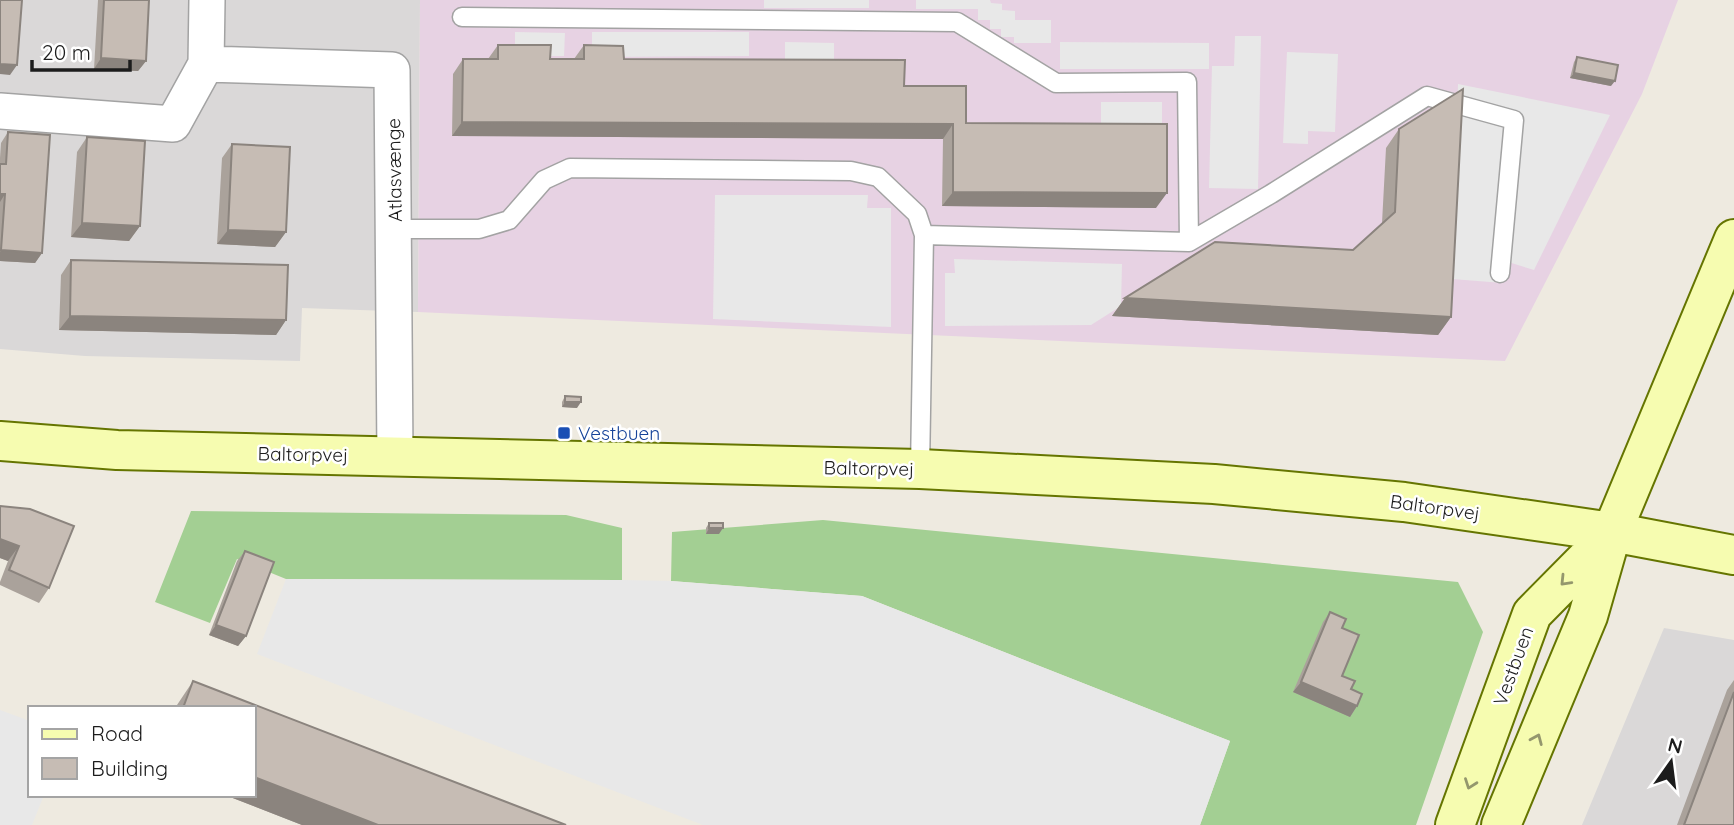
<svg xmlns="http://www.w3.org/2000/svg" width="1734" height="825" font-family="Quicksand,sans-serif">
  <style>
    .residential { fill: #dad8d8 }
    .industrial { fill: #e7d2e3 }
    .forest { fill: #a3cf93 }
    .parking { fill: #e8e8e8 }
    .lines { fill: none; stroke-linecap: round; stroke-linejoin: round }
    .lane-casing { stroke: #a3a3a3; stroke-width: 21 }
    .street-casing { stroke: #a3a3a3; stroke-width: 38 }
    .secondary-casing { stroke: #657500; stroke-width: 42 }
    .lane { stroke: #fff; stroke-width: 18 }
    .street { stroke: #fff; stroke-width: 35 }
    .secondary { stroke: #f6fcb0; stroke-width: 38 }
    .wall { fill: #aaa29b }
    .shaded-wall { fill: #8b847e }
    .building { fill: #c6bcb4; stroke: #8b847e; stroke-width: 2 }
    .oneway { stroke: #94976d }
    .transit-dot { fill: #1a4fb4; stroke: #fff; stroke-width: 2.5 }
    .labels { text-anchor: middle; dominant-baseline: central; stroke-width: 5; stroke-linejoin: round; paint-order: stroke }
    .street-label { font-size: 19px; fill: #1c1c1c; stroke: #fff }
    .transit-label { font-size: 19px; fill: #164399; stroke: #fff; text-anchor: start }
  </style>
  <rect width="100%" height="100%" fill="#eeeae0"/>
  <path class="residential" d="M0,0h420l-2,312 -116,-4 -2,53 -215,-5 -85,-7z
    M1664,628l70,12v185h-152z"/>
  <path class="industrial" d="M420,0h1258l-36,94 -137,267 -1087,-49z"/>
  <path class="forest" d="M191,511l375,4 56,13v52l-336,-1 -49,-20 -27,64 -55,-21z
    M823,520l635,62 25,50 -67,193h-216l30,-84 -368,-145 -191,-15 1,-49z"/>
  <path class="parking" d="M764,0h105v8h-105z
    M916,0h74l1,3 11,1v6l13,1v9h36v23h-37v-6h-13v-8h-11v-9h-12v-11h-62z
    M515,32l50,1 -1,23h-49z
    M592,32h157v24l-157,1z
    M1235,36h26l-3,153 -49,-1 3,-122h22z
    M785,42l49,1v25l-49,-1z
    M1060,42l149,1v26h-149z
    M1287,52l51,2 -3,78 -27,-1v13l-25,-1z
    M1458,84l152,31 -76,155 -29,-9 -2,22 -51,-4z
    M1101,102h61v24h-61z
    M715,195h153l-1,13h24v119l-178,-8z
    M954,259l168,5 -1,42 -30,19 -146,1v-53h10z
    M286,579l336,1 49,1 191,15 368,145 -30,84h-497l-446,-171z
    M0,710l30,11v74h14l-12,30h-32z"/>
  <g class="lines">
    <defs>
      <path id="lane" d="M462,17l495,5 99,61 131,-1 2,160
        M395,229h84l30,-9 35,-40 26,-12 281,3 27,6 39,37 7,21 -4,234
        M924,235l265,7 82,-48 156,-98 87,24 -14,153"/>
      <path id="street" d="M206,64l186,6 3,387
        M0,111l173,13 33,-60 1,-64"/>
      <path id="secondary" d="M0,441l117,9 803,19 294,15 190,18 208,30 122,23
        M1455,825l77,-211 77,-78
        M1501,825l87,-209 24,-84 122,-293"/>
    </defs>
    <use href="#lane" class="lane-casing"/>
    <use href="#street" class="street-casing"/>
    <use href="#secondary" class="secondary-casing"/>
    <use href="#lane" class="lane"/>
    <use href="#street" class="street"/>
    <use href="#secondary" class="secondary"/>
  </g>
  <path class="wall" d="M98,0h51l-3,61 -8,10 -44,-2z
    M498,45l52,14h24l10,-14 40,14 280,27 62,37 190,85 -214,-2 1,-67 -491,-3 1,-62 10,-15h25z
    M1577,57l34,29 -41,-8 4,-16z
    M1399,129l52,188 -13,18 -326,-19 13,-18 228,-48 29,-27 4,-75z
    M8,132l34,121 -7,10 -35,-2v-103l1,-15z
    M87,137l53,89 -11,15 -58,-4 6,-85z
    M232,144l54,88 -11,15 -58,-3 5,-86z
    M71,260l215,60 -10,15 -217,-5 2,-55z
    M565,396l12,12 -15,-1v-5z
    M0,506l49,82 -10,15 -39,-18v-3l8,-21 -8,-3z
    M709,523l10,11h-13v-6z
    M245,551l1,85 -8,10 -29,-11 28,-74z
    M1330,612l12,16v48l9,13 6,17 -7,11 -57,-25 30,-70z
    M1734,680v145h-57l50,-135z
    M193,681l373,144h-264l-77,-30h29v-87h-79z"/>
  <path class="shaded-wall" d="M101,58l45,3 -8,10 -44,-2z
    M0,64l17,1 -7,10 -10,-1z
    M1574,73l41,8 -4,5 -41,-8z
    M462,122l491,2 -10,15 -491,-3z
    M953,192l214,1 -11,15 -214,-2z
    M0,194h5l-5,8z
    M82,223l58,3 -11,15 -58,-4z
    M228,230l58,2 -11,15 -58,-3z
    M1,250l41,3 -7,10 -35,-2v-9z
    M1125,298l326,19 -13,18 -326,-19z
    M70,316l216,4 -10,15 -217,-5z
    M565,402h16l-4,6 -15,-1z
    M709,528h14l-4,6h-13z
    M0,539l19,7 -11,15 -8,-3z
    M216,625l30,11 -8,10 -29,-11z
    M1301,682l56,24 -7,11 -57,-25z
    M254,777l124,48h-76l-77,-30h29z"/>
  <path class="building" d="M0,0h22l-5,65 -17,-1z
    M104,0h45l-3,61 -45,-3z
    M498,45h53l-1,14h34v-14l39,1 1,13 281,1 -1,26h62v37l201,1v69l-214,-1v-68l-491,-2 1,-63h35z
    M1577,57l41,8 -3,16 -41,-8z
    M1463,89l-12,228 -326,-19 90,-56 138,8 42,-38 4,-83z
    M8,132l42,3 -8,118 -41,-3 4,-56h-5v-30h6z
    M87,137l58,4 -5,85 -58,-3z
    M232,144l58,3 -4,85 -58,-2z
    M71,260l217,5 -2,55 -216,-4z
    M565,396l16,1v5h-16z
    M0,506l30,3 44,17 -25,62 -40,-18 10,-24 -19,-7z
    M709,523h14v5h-14z
    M245,551l29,11 -28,74 -30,-11z
    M1330,612l16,7 -4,9 17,7 -17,41 13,5 -4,8 11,5 -5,12 -56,-24z
    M193,681l373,144h-188l-124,-48v-69h-71z
    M1734,692v133h-50z"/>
  <defs><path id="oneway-chevron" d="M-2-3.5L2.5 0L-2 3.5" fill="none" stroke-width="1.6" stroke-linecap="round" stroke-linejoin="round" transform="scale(1.75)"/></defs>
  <g class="oneway">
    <use href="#oneway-chevron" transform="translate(1565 581) rotate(134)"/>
    <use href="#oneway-chevron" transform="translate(1537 739) rotate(-67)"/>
    <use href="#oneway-chevron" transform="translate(1470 784) rotate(110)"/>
  </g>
  <rect class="transit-dot" x="557" y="426" width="14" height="14" rx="3.5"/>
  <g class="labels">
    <g class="street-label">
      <text transform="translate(394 170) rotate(-91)">Atlasvænge</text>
      <text transform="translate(303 454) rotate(1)">Baltorpvej</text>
      <text transform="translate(869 468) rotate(1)">Baltorpvej</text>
      <text transform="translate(1435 507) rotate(8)">Baltorpvej</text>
      <text transform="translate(1513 666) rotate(-70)">Vestbuen</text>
    </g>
    <g class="transit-label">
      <text x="578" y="433">Vestbuen</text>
    </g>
  </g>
  <rect x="28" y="706" width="228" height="91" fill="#ffffff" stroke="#a4a4a4" stroke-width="2"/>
  <rect x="42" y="729" width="35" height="10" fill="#f6fcb0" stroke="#a4a4a4" stroke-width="2"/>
  <text x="91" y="741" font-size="21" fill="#1c1c1c">Road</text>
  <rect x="42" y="758" width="35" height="21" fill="#c6bcb4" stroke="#a4a4a4" stroke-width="2"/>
  <text x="91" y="776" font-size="21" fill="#1c1c1c">Building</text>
  <g transform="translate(1671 762) rotate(14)" stroke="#ffffff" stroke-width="5" paint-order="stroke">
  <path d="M0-5L12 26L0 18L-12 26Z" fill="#1c1c1c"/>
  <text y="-10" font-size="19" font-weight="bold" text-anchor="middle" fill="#1c1c1c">N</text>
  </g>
  <path d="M32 60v10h98v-10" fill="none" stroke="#1c1c1c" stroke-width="3.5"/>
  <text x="42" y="60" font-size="21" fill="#1c1c1c" stroke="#ffffff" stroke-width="5" paint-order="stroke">20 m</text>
</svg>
